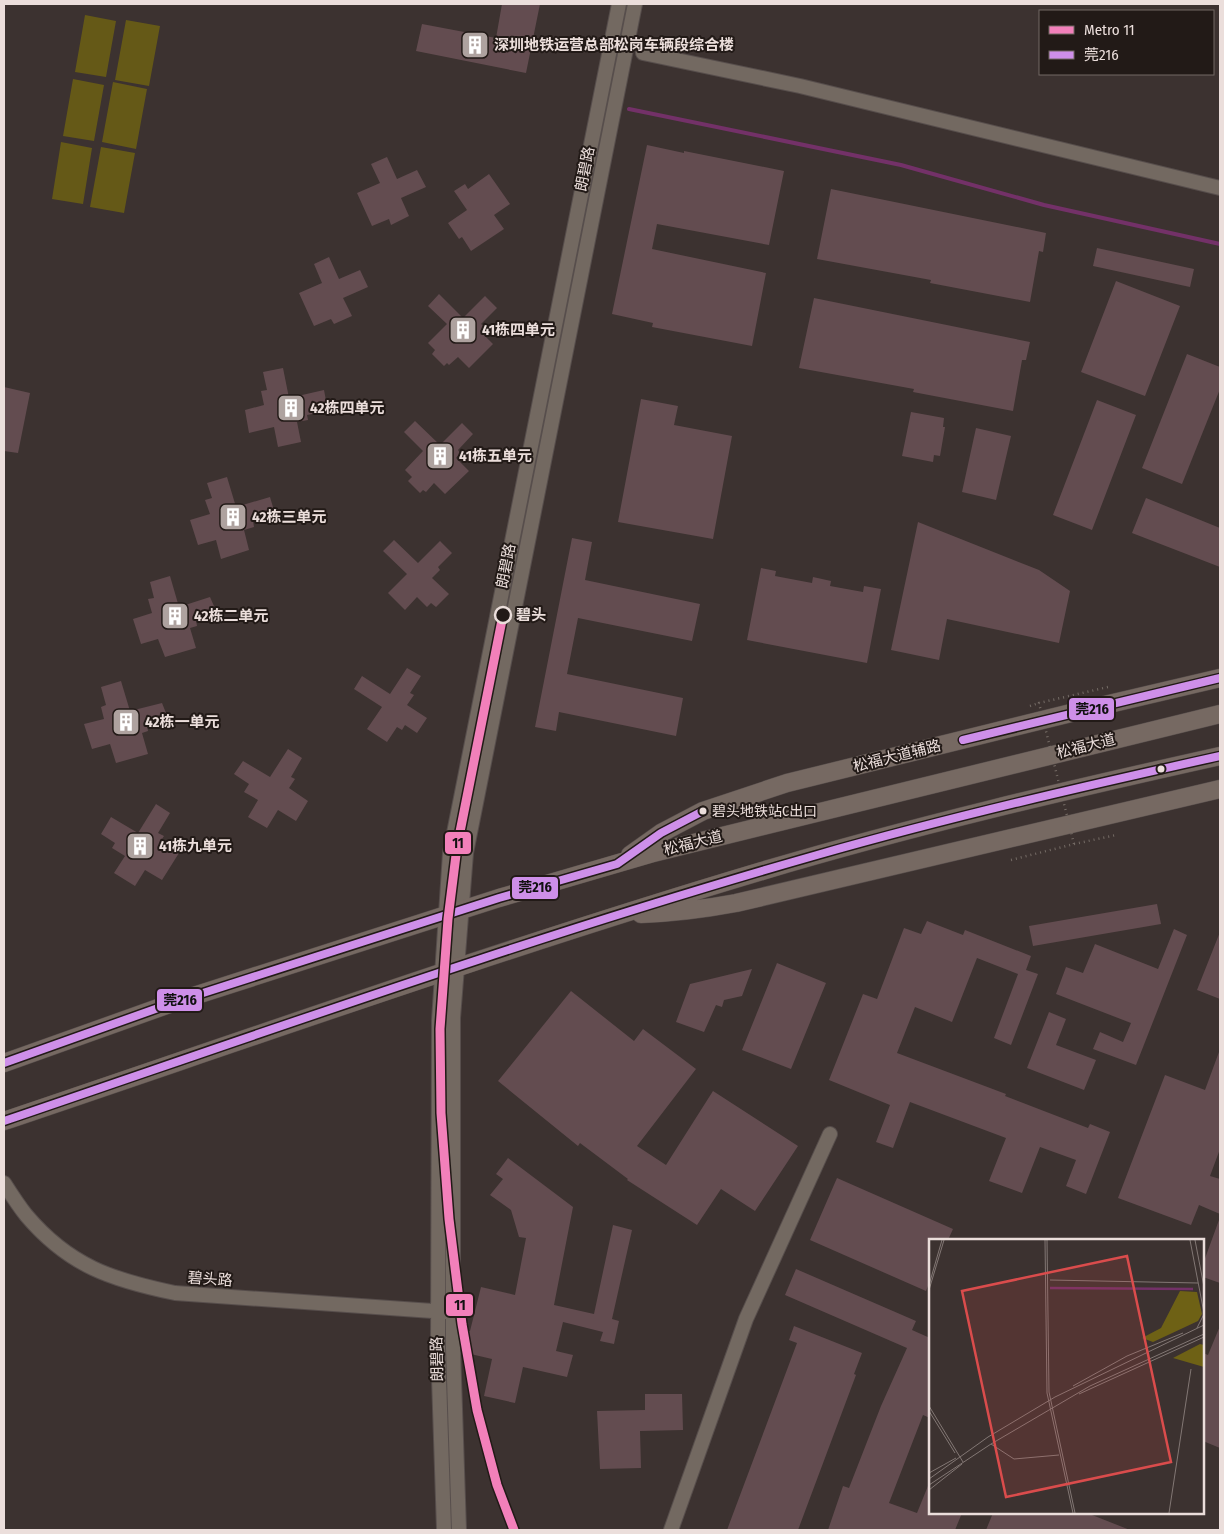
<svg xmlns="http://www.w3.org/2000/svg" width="1224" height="1534" font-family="'Fira Sans Condensed','Noto Sans SC',sans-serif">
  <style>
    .green { fill: #655917 }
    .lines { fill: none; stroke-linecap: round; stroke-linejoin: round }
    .stream { stroke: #733168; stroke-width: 4 }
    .building { fill: #634c50 }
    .minor-casing { stroke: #574e4c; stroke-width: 16 }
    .major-casing { stroke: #574e4c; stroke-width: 19 }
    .path { stroke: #746b65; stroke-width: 2.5; stroke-dasharray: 1 4; stroke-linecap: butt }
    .minor { stroke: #736961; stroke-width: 14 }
    .major { stroke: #766962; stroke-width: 18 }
    .path-bridge { stroke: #746b65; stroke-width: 2.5; stroke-dasharray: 1 4; stroke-linecap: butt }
    .bus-1-casing { stroke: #221a17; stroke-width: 11 }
    .bus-1 { stroke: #ce8fe9; stroke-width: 8 }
    .metro-1-casing { stroke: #221a17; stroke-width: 12 }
    .metro-1 { stroke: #f280ba; stroke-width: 9 }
    .stop-dot { fill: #221a17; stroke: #ebdedb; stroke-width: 2.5 }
    .bus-dot { fill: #ebdedb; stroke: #221a17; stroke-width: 2 }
    .labels { text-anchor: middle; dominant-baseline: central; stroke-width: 4; stroke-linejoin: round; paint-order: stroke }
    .bus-label { font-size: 14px; fill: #ebdedb; stroke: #221a17; text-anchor: start }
    .poi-label { font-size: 15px; font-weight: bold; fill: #ebdedb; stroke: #221a17; text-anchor: start }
    .street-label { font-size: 15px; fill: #ebdedb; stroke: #221a17 }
    .stop-label { font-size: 15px; font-weight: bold; fill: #ebdedb; stroke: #221a17; text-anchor: start }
    .inset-river { fill: none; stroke: #733168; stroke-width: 2.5 }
    .inset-road { fill: none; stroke: #827774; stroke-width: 1 }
    .view { fill: #da4c4c; fill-opacity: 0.15; stroke: #da4c4c; stroke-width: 2.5 }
    .inset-edge { fill: none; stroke: #ebdedb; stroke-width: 2.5 }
    .line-badge { stroke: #221a17; stroke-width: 2 }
    .pale-badge-label { font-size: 14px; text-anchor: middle; font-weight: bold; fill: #111 }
  </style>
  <rect width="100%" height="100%" fill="#3c3230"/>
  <path class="green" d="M85,15l31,6 -10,56 -31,-5z
    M126,20l34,6 -11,60 -34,-6z
    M73,79l31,6 -10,56 -31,-5z
    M113,82l34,7 -11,60 -34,-7z
    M61,142l31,6 -9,56 -31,-5z
    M101,147l34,6 -11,60 -34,-6z"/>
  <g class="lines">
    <path class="stream" d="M629,109l272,56 143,40 176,39"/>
  </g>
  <path class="building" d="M502,4h38l-14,69 -110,-22 6,-27 74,14z
    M647,145l37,8v-2l100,20 -15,74 -112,-21 -5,25 114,24 -14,73 -100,-19 1,-4 -41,-9z
    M387,157l10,22 20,-9 9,17 -25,11 8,18 -18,9 -2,-6 -17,7 -15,-33 23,-10 -9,-19z
    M489,174l21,30 -16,11 10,14 -33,22 -9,-14 -3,2 -11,-16 19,-13 -13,-19 11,-7 3,5z
    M831,189l215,44 -3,19 -4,-1 -9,51 -100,-19 1,-3 -114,-21z
    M1097,248l97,21 -4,18 -97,-21z
    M329,257l10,22 21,-9 8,17 -25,11 9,18 -18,8 -3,-5 -17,7 -15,-33 23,-10 -8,-19z
    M1116,281l64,25 -35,90 -64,-24z
    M439,294l24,24 22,-22 12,12 -16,16 3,2 -4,5 13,13 -24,24 -11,-11 -9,8 -2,-2 -3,3 -12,-12 3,-4 -7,-7 19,-19 -19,-18z
    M814,298l216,44 -4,18h-4l-9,51 -100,-19 1,-3 -115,-21z
    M1187,354l33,13v22l-38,95 -40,-16z
    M283,368l6,30 35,-8 4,21 -21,4 1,5 -11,2 4,20 -23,5 -4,-20 -25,6 -4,-23 19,-5 -3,-14 6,-1 -4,-18z
    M4,387l26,6 -12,60 -14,-2z
    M641,399l37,7 -4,19 58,11 -19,103 -95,-17z
    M1097,400l39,15 -44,115 -39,-15z
    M911,412l33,6 -1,9h2l-5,29 -6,-1 -1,7 -31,-6z
    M415,421l25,24 22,-22 11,11 -15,16 2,3 -4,5 13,13 -24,23 -11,-11 -8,9 -3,-2 -3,3 -12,-12 4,-4 -7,-7 18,-19 -19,-19z
    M976,428l35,8 -15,64 -34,-8z
    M227,477l9,30 34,-10 5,17 -22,7 1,6 -10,3 5,20 -28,9 -5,-19 -18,5 -8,-25 20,-6 -5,-14 7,-2 -5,-15z
    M1146,498l74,30v39l-88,-34z
    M918,522l121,48 31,21 -11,52 -112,-24 -8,41 -48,-10z
    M572,538l20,4 -7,38 115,24 -8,37 -114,-23 -11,56 116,24 -7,38 -117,-24 -3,19 -21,-4z
    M394,540l24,23 22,-22 12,12 -14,14 2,3 -8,8 17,16 -13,13 -5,-4 -4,4 -10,-10 -12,13 -17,-17 19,-19 -24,-23z
    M761,568l15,3 -1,5 37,7 1,-6 18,4 -1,5 33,6 1,-6 17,3 -14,74 -120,-23z
    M170,576l9,31 31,-10 7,16 -21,7 1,6 -7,2 6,20 -31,9 -7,-18 -17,5 -8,-25 19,-6 -4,-14 6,-1 -4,-16z
    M407,668l14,8 -11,17 4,2 -7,10 20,13 -10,15 -12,-8 -3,5 -5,-3 -10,15 -20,-13 15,-22 -28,-18 8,-13 28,18z
    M121,681l9,30 32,-8 6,15 -21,7 1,6 -6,2 6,21 -32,9 -6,-19 -18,5 -8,-25 20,-5 -3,-12 5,-2 -5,-18z
    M288,749l14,9 -11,19 4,2 -6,9 19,13 -12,20 -18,-11 -11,18 -19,-11 10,-17 -14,-8 5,-8 -15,-10 9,-13 27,16z
    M156,804l14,9 -12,20 6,3 -4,6 19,11 -17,27 -17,-10 -10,16 -21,-13 11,-17 -13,-8 3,-5 -14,-9 10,-17 27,16z
    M1157,904l4,20 -128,22 -4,-20z
    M927,921l36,14 2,-5 66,26 -5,14 12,4 -27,71 -17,-7 24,-64 -41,-16 -25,64 -37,-15 -18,46 109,41 -1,2 83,32 2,-4 20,8 -24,62 -20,-8 10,-26 -36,-13 -18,46 -33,-12 17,-43 -96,-36 -17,46 -17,-6 14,-37 -61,-25 34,-86 14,5 27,-71 17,6z
    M1174,929l13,6 -51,130 -43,-16 7,-17 23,10 8,-19 -75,-29 10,-27 17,6 12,-29 63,25z
    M1220,932v67l-23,-9z
    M777,963l49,20 -35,86 -49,-19z
    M752,969l-10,27 -18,4 -2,7 -6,-2 -12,27 -28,-10 14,-38z
    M571,991l63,50 9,-12 53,40 -59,77 29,19 47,-74 85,55 -43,65 -34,-22 -24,36 -70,-45 1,-1 -48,-36 -2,3 -80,-65z
    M1049,1012l17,7 -10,26 40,15 -12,30 -57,-22z
    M1219,1052h1v97l-10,27 10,3v35l-21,-9 -8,20 -73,-27 47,-123 40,15z
    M508,1158l65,49 -19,98 40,9 19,-89 19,5 -20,89 7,2 -5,23 -14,-3 3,-9 -40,-10 -7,29 17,4 -6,22 -44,-10 -8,36 -31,-7 8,-37 -30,-7 5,-21h3l11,-44 34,8 11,-57 -7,-1 -8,-27 -21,-15 13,-16 -7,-5z
    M837,1178l116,51 -5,11h-18v41l-4,10 -116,-51z
    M1219,1220h1v63l-17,-6v-13z
    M796,1269l120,52 -4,9 18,8v80l-7,-3 -34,88 28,10 13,-32v32h32l-7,17h-127l15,-44 6,2 32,-82 26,-58 -122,-53z
    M794,1326l68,27 -8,21 2,1 -58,155h-71l70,-187 -8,-3z
    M1220,1326v122l-17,-7v-88l5,2z
    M645,1394h37l1,36 -43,1 1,37 -41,1 -3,-58 48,-1z
    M993,1513h94l43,17h-144z"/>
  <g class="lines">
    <defs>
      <path id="minor" d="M643,53l157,33 420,102
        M4,1183c7,11 14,22 22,32 43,51 86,65 149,78l272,19
        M444,1530l-6,-182 1,-327 11,-168 169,-849
        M459,1530l-6,-182v-330l13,-165 169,-849
        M671,1530l75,-211 84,-185"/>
      <path id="major" d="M630,855l31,-22 42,-22 84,-28 288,-71 145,-34
        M641,914c32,-1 63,-5 95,-11l484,-114
        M4,1063l171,-61 324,-104 154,-45 567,-139
        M4,1121c252,-85 503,-174 758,-250 151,-45 305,-81 458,-115"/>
    </defs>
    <use href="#minor" class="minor-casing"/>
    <use href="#major" class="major-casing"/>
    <path class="path" d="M1030,706l9,-3
      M1074,844l42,-9"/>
    <use href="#minor" class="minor"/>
    <use href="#major" class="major"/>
    <path class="path-bridge" d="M1011,860l63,-16 -35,-141 69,-16"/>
    <defs>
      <path id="bus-1" d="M963,740l257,-62
        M4,1063l171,-61 324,-104 118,-34 44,-31 42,-22
        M4,1121c270,-92 539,-188 813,-266 133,-38 268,-69 403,-99"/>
    </defs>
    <use href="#bus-1" class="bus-1-casing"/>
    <use href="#bus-1" class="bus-1"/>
    <defs>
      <path id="metro-1" d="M503,615l-46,232 -9,72 -8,110 1,84 8,106 13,105 15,86 20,75 17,45"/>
    </defs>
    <use href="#metro-1" class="metro-1-casing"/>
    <use href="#metro-1" class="metro-1"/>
  </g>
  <defs>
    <symbol id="building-square" viewBox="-11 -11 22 22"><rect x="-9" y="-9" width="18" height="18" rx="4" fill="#aea29f" stroke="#221a17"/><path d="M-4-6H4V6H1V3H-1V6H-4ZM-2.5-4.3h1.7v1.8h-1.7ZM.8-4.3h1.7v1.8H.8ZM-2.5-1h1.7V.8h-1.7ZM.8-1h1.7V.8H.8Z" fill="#fff"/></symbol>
  </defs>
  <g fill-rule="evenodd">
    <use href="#building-square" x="459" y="29" width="32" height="32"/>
    <use href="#building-square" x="447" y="314" width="32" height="32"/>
    <use href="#building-square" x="275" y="392" width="32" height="32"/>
    <use href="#building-square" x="424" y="440" width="32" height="32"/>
    <use href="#building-square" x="217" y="501" width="32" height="32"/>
    <use href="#building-square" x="159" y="600" width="32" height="32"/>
    <use href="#building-square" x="110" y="706" width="32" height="32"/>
    <use href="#building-square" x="124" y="830" width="32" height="32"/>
  </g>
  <circle class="stop-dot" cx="503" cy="615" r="8"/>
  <g class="bus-dot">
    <circle cx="1161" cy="769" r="4.5"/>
    <circle cx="703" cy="811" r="4.5"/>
  </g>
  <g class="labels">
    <g class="bus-label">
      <text x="712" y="811">碧头地铁站C出口</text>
    </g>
    <g class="poi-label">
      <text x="494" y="45">深圳地铁运营总部松岗车辆段综合楼</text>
      <text x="482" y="330">41栋四单元</text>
      <text x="310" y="408">42栋四单元</text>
      <text x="459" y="456">41栋五单元</text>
      <text x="252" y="517">42栋三单元</text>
      <text x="194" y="616">42栋二单元</text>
      <text x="145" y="722">42栋一单元</text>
      <text x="159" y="846">41栋九单元</text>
    </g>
    <g class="street-label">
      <text transform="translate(585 169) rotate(-79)">朗碧路</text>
      <text transform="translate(506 566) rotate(-79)">朗碧路</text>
      <text transform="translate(1086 746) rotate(-14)">松福大道</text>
      <text transform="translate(897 756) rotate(-14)">松福大道辅路</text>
      <text transform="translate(693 843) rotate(-14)">松福大道</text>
      <text transform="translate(210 1279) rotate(4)">碧头路</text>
      <text transform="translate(437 1359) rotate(-91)">朗碧路</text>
    </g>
    <g class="stop-label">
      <text x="516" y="615">碧头</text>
    </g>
  </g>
  <g transform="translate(929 1239)">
    <rect width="275" height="275" fill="#3c3230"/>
    <path d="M251,52l17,1 5,22 -4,7 -45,21 -11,-4 19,-10zM271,105l4,1v22l-31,-9z" fill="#6e6115"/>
    <path class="inset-river" d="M121,49l143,1"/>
    <path class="inset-road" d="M116,1l2,153 26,120M118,1l2,152 26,121M261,1l14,73M266,1l9,47M121,41l148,3M0,46l13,-45M0,51l15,-50M268,89l7,-14M144,147l54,-30 56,-23M150,155l125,-57M0,167l34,56M0,172l26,42M62,205l23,15 45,-4M0,234l27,-15M0,240l59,-42 67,-40 149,-72M0,246l62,-41 99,-58 114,-52M0,251l33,-26M240,274l22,-144"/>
    <path class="view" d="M198,17l44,206 -165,35 -44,-206z"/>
    <rect width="275" height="275" class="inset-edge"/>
  </g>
  <g class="line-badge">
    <rect x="1068" y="697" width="47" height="24" rx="5" fill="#ce8fe9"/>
    <rect x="444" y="831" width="28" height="24" rx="5" fill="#f280ba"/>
    <rect x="511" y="876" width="48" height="24" rx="5" fill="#ce8fe9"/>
    <rect x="156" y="988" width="47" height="24" rx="5" fill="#ce8fe9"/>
    <rect x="445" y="1293" width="29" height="24" rx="5" fill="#f280ba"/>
  </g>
  <g class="pale-badge-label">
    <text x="1092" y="714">莞216</text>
    <text x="458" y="848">11</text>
    <text x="535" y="892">莞216</text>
    <text x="180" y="1005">莞216</text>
    <text x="460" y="1310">11</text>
  </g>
  <rect width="1224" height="1534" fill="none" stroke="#ebdedb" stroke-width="10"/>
  <rect x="1039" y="10" width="175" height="65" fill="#221a17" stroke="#726865"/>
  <rect x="1049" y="26" width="25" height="8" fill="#f280ba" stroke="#726865"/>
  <text x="1084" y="35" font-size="15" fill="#ebdedb">Metro 11</text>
  <rect x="1049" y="51" width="25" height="8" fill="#ce8fe9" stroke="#726865"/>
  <text x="1084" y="60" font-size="15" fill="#ebdedb">莞216</text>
</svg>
